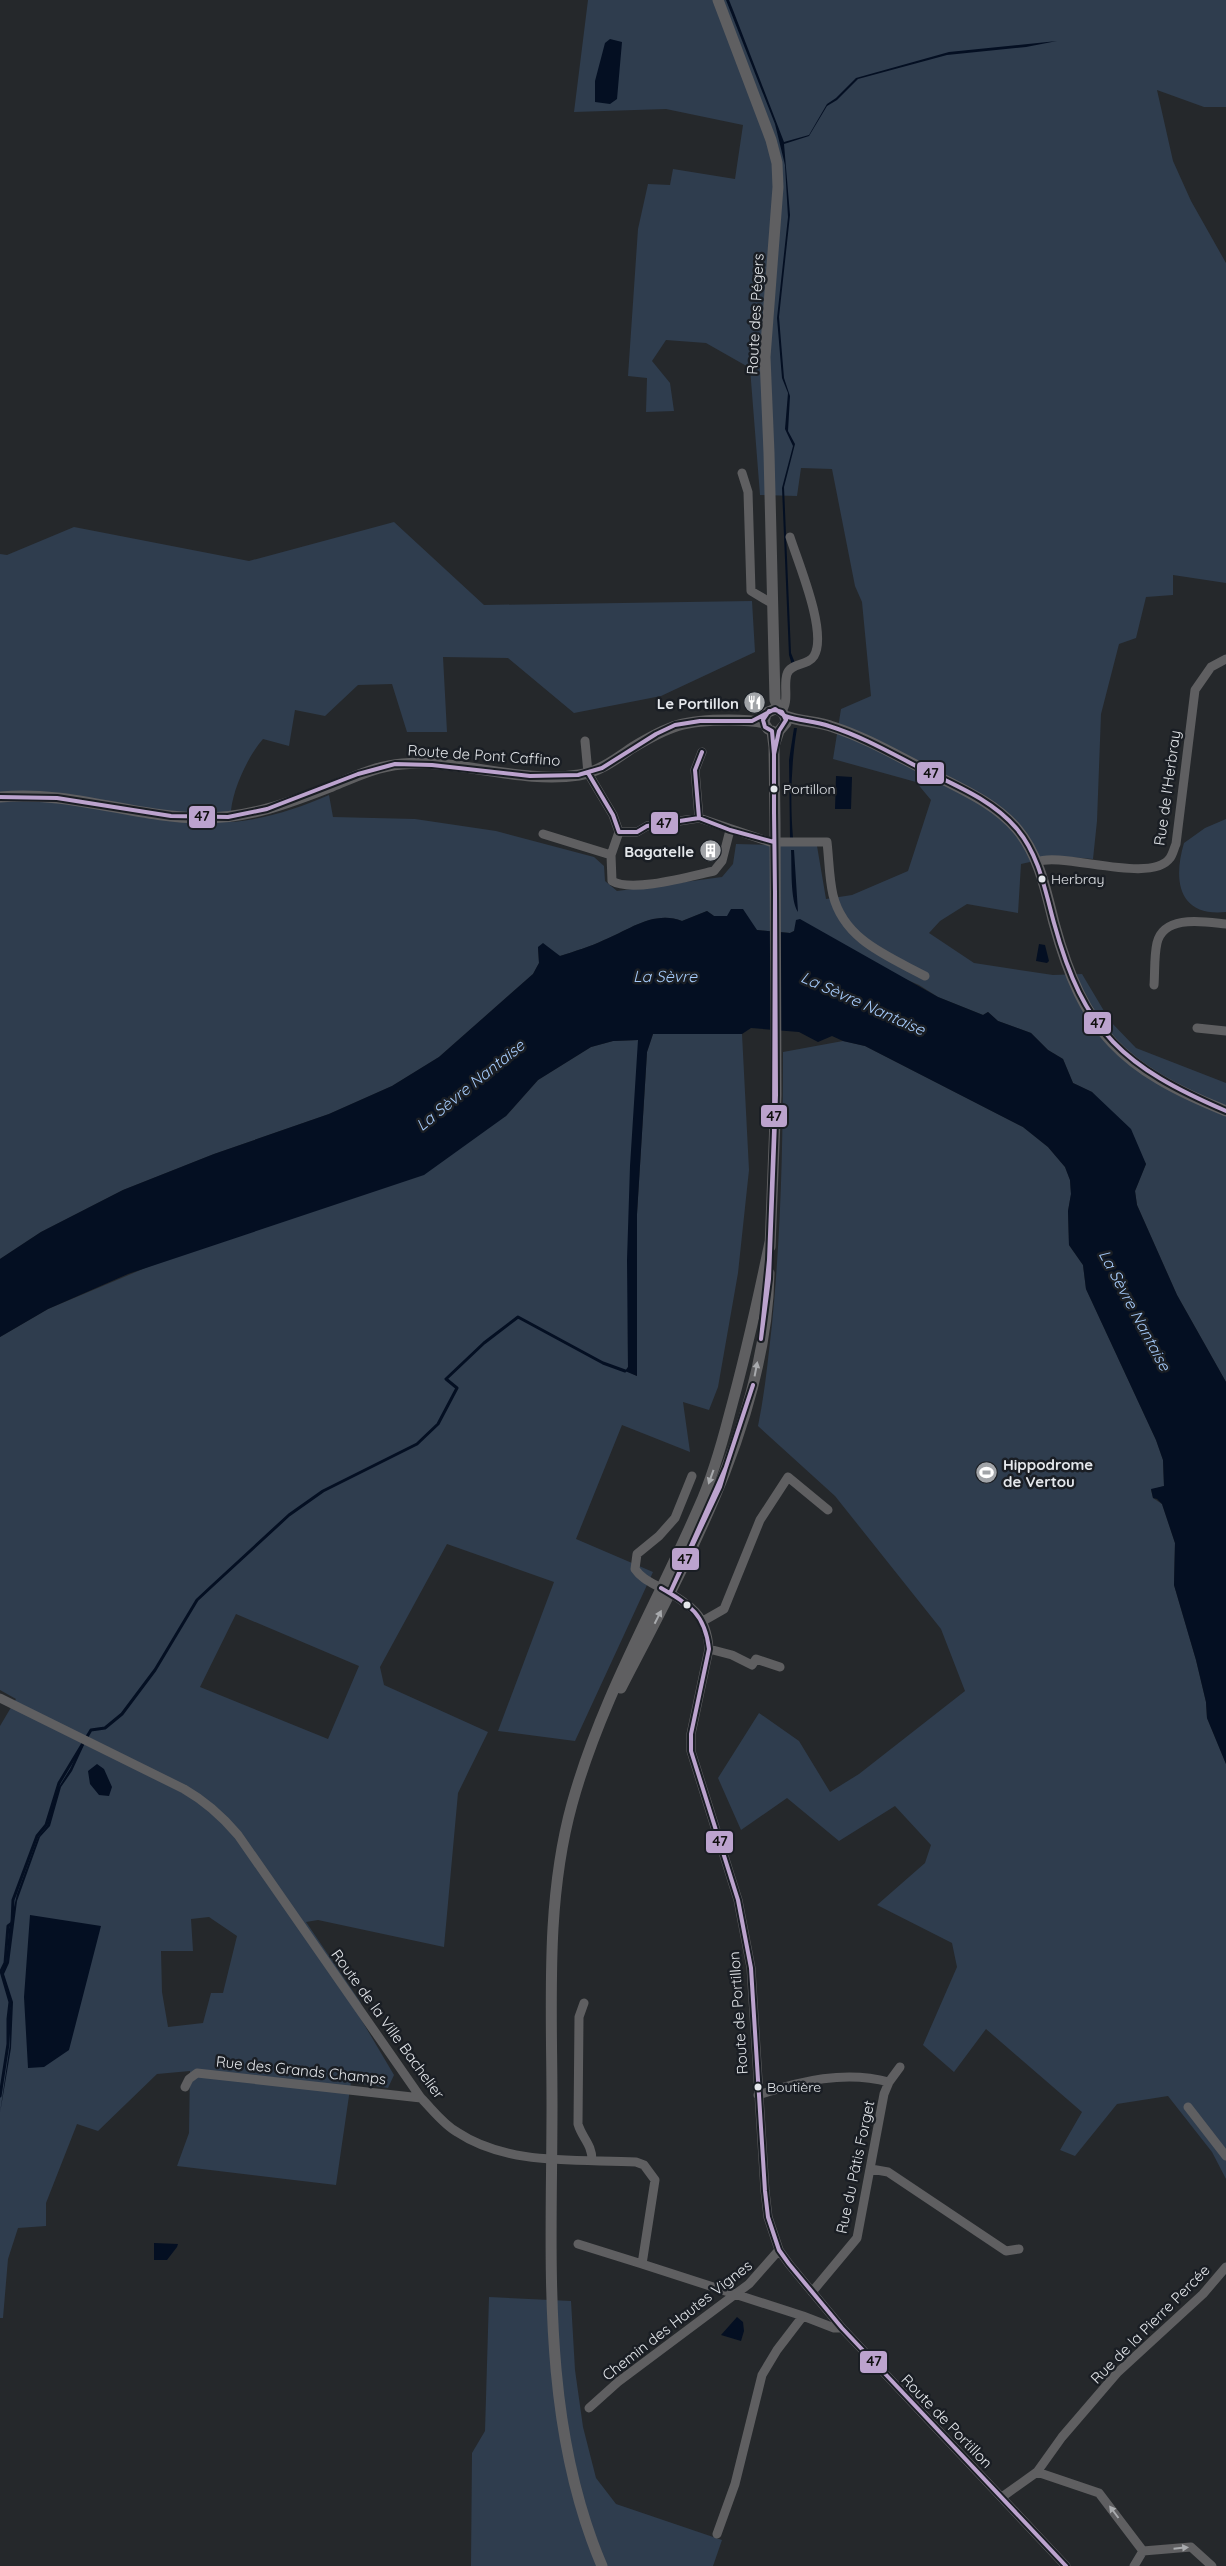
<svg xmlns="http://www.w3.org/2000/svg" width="1226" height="2566" font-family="Quicksand,sans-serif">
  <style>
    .green { fill: #2f3d4e; fill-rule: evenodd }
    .water { fill: #040f22 }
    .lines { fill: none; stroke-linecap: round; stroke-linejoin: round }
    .stream { stroke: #040f22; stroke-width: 3 }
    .minor { stroke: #5f5f61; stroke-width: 9 }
    .tertiary { stroke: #5f5f61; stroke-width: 11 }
    .bus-1-casing { stroke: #1a1e24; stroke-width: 8 }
    .bus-1 { stroke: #bca3ce; stroke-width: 4 }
    .oneway { fill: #a8aaad }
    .bus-dot { fill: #e4e7eb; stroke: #1a1e24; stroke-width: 2 }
    .labels { text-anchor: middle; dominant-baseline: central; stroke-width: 5; stroke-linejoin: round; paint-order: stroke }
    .bus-label { font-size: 14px; fill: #e4e7eb; stroke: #1a1e24; text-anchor: start }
    .street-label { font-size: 15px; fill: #e4e7eb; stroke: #1a1e24 }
    .poi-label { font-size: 15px; font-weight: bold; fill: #e4e7eb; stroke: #1a1e24; text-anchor: end }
    .water-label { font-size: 16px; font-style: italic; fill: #a6cbfb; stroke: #1a1e24 }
    .line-badge { stroke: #1a1e24; stroke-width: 2 }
    .pale-badge-label { font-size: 14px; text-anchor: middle; font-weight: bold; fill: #111 }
  </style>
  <rect width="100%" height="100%" fill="#25282b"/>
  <path class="green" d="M588,0h638v107h-22l-47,-17 16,71 18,40 35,62v320l-53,-8v20l-27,2 -10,41 -17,6 -18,70 -4,107 -4,38 -36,-3 -36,8 -3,49 -51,-9 -27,17 -11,12 45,30 79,12 29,-1 28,47 26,27 90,35v299l-49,-87 -40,-90 -2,-14 11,-27 -54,-72 -19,-9 -10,-24 -15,-9 -17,-17 -33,-12 -10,-9 -5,3 -45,-18 -19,-12 -125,-54 -4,2 -33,-3 -30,-14h-13l-7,-5 -25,10c-28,-11 -53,9 -78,19 -14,7 -29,11 -44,16l-22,-9 1,16 -6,11 -94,83 -47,29 -63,28 -115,40 -91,36 -82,42 -41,27v-705l7,1 67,-28 175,34 145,-39 90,83 268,-4 3,51 -94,44 -87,17 -66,-55 -65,-1 4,75h-40l-15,-48 -34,1 -33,31 -30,-6 -6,36 -26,-7c-16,18 -35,59 -32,83 36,-3 65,-13 98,-27l4,22 82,2 81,12 98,26 10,9 1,15 12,10 105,-14 11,-13 3,-20 81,2 9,53 26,-4 56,-24 23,-71 -15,-18 -83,-23 8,-50 30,-13 -9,-94 -7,-16 -23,-117 -31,-1 -4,28 -37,-1 -10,-127 -44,-25 -40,-3 -14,21 18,22 4,28 -28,1 1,-34 -19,-2 10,-147 10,-45 22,1 3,-16 62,10 8,-54 -77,-16 -92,3z
    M1226,819v93c-48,5 -53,-32 -42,-69l21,-15z
    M672,1033l70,1 7,136 -11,103 -20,114 -9,23 -26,-8 7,50 -68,-27 -46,114 77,33 -78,169 -77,-10 56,-149 -107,-38 -67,123 4,18 104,47 -30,61 -14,154 -126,-27 -12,2 55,81 -6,6 39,66 -6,13 -37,-6 -15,103 -159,-19 12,-33 1,-62 -33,3 -59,57 -21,-7 -31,79v23l-28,2 -10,31 -5,59h-3v-592l16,-27 -16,-9v-353l48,-28 458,-193 32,-36 53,-33 22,-6 26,-1c-8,111 -12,217 -11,327l-2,4 11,5v-162l10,-162 6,-18zM236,1614l123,52 -31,73 -128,-52zM209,1917l28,19 -14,57h-12l-8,30 -35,4 -6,-35 -1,-41h32l-2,-32z
    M843,1041l22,5 158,81 25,20 17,20 5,13 1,14 -3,17 1,34 14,20 3,24 70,151 7,20 1,26 -13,4 2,8 9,6 13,39 -1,42 22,75 10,42 1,16 19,46v415l-14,-27 -44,-56 -51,8 -42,52 -15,-6 22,-38 -96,-83 -32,43 -31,-27 34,-78 -5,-24 -75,-38 48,-42 6,-18 -36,-39 -56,35 -52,-43 -46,32 -23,-52 41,-65 40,28 31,51 29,-18 106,-83 -24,-62 -106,-133 -77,-70c7,-34 10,-67 14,-102 9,-91 11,-181 11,-272z
    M489,2297l82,4 4,69 8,57 13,51 20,26 106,36 -9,26h-242l1,-113 13,-22z"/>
  <path class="water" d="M726,0h3l4,10 51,132 25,-7 18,-31 9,-6 20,-20 93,-26 108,-11 -31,6 -79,8 -89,24 -21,21 -10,6 -18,30 -25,8 6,71 -11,102 5,61 6,18 -2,35 7,13 -11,43 7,166 4,10 -3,2 -3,-10 -7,-167 11,-42 -8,-17 3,-36 -6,-15 -5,-60 11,-101 -3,-52 -10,-41z
    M610,39l12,3 -5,57 -7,5 -15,-2v-21l10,-38z
    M794,728h3c-6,36 -7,73 -4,110h-3l-1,-78z
    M836,776l16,1 -1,32h-16z
    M791,850h3l4,62c-8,-12 -6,-46 -7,-62z
    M731,909h12l14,21 33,3 4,-2 2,-11 4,-1 138,78 45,18 5,-3 10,9 33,12 17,17 15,9 10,24 19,9 39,37 15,35 -11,27 2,14 40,90 49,87v382l-19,-46 -1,-16 -10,-42 -22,-75 1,-42 -13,-39 -5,-5 -4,-1 -2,-9 13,-3 -1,-26 -7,-20 -70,-151 -3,-24 -14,-20 -1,-34 3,-17 -1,-14 -5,-13 -17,-20 -25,-20 -158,-81 -22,-5 -11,-5 -14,6 -19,-10 -48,-4 -9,6h-89l-6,18 -10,162v162l-12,-5 3,-4 -1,-107 3,-94 8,-126 -25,1 -22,6 -53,33 -32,36 -82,59 -296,99 -80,35 -48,28v-78l41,-27 82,-42 91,-36 115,-40 63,-28 47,-29 94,-83 6,-11 -1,-16 5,-4 17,13c15,-5 30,-9 44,-16 25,-10 50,-30 78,-19l25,-10 7,5h13z
    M1039,944l6,1 4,16 -2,2 -11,-2z
    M82,1744l2,1 -12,26 -11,16 -11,39 -10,11 -23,64 -8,62 -5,11 9,28 -2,46 -11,65 10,-69 -2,-22 3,-18 -9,-32 4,-9 3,-34 8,-35 21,-57 9,-11 10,-36 13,-21z
    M97,1764l7,5 8,18 -3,9 -10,-1 -9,-11 -2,-13z
    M30,1915l71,11 -32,124 -25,17 -16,1 -4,-71z
    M154,2243l24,1 -1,3 -10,13h-13z
    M737,2317l6,5 1,9 -3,10 -20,-6z"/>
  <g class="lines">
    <path class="stream" d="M0,2096l8,-52v-25l2,-17 -9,-31 4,-8 3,-37 4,-3 1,-23 24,-64 9,-11 13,-42 32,-53 14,-2 17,-14 33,-44 42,-70 15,-14 77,-71 34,-24 94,-47 21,-20 19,-36 -11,-9 38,-36 34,-26 85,46 22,8"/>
    <path class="minor" d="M742,473l6,19 3,99 22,13
      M781,712c9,-11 2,-25 6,-38 3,-11 21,-8 27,-18 14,-23 -16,-94 -24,-119
      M585,741l3,32 25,42 6,17h18l10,-6 52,-8 71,24h57c2,17 2,36 6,53 11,45 55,61 92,81
      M699,818l-4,-48 7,-18
      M619,832l-8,23 1,26c20,12 79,-5 102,-10l8,-10 8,-31
      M543,834l68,21
      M1037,862c24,-11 114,23 133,-4 3,-4 4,-10 6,-14l19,-154 16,-23 15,-8
      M1154,985c1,-13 0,-29 3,-42 7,-29 48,-21 69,-19
      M1197,1028l29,3
      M692,1476l-17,42 -16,18 -22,18 -2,15c6,9 15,13 24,18 30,17 48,26 50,62l-18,85v17l47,149 13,68 14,223 3,26 11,33 10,14 53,64 224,238
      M703,1621l21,-12 36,-89 28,-43 40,33
      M709,1649l23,6 20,10 4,-6 24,8
      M0,1698l184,91c21,12 38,27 54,46l183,263c11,11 22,26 36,34 51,34 120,27 179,30l8,3 11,15 -13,84 161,52 31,12h8
      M584,2003l-5,14 -1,107c4,14 14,20 14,36
      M185,2087l4,-8 8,-6 224,25
      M758,2095c43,-14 87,-25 131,-13
      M1188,2107l38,49
      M871,2169l17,3 118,79 13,-2
      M578,2244l64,20
      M812,2292l45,-54 27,-144 5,-12 11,-15
      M589,2408l29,-26 131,-98 30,-34
      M1037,2472l62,21 44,58
      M1002,2497l35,-25 25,-35 55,-64 86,-79 23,-27
      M717,2534l18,-50 27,-109 15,-25 26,-34
      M1143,2551l48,-4 21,19
      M1134,2566l9,-15"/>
    <path class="tertiary" d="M718,0l53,140 6,23 1,24 -13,170 4,96 6,247 4,10
      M785,716c16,6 33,5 48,11 34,11 64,29 96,45 30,16 65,30 88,57 22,26 29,62 37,94 30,110 68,146 172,188
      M768,729l-4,-6 2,-10 9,-4c8,2 11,6 11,14l-7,8 -4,12
      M0,797c70,-7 135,21 204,21 45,0 85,-15 126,-31 24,-10 46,-21 72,-23 58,-5 119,20 177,11 20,-3 37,-16 53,-27 38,-23 52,-28 97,-28 12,0 23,0 35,3
      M770,1247l6,-152 -1,-274 -1,-74 -2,-16
      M621,1688c65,-126 146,-270 148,-415
      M602,2566c-62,-145 -50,-307 -50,-461 0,-101 -7,-203 20,-301 29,-105 84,-198 127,-297 13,-29 22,-60 30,-91 16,-58 29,-116 41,-174"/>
    <defs>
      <path id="bus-1" d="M775,710l7,2 4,8 -7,11 -5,23 -2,-23 -7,-4 -2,-7 6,-9z
        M785,716c14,5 30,5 44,10 32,10 60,26 89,41 34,17 74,32 99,62 22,26 28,61 37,94 30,110 70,144 172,188
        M774,754v58
        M774,754v58
        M588,773l25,42 6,17h18l10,-6 52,-8 31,12 44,12
        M0,797l57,1 114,18 57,1 39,-8 91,-35 37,-10 37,1 98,11 48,-1 24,-7 54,-34 19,-9 25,-4h52l23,-12 10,7
        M774,812l1,81
        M774,812l1,81
        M699,818l-4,-48 7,-18
        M761,1339l8,-79 5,-129 1,-238
        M761,1339l8,-60 7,-184 -1,-202
        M726,1467l-6,20 -50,106z
        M726,1467l27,-82
        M726,1467l27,-82
        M661,1588c29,17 44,26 48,61l-18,85v17l47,149 13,68 14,223 3,26 11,33 10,14 53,64 224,238"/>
    </defs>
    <use href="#bus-1" class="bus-1-casing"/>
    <use href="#bus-1" class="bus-1"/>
  </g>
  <defs><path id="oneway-solid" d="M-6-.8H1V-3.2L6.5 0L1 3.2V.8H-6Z" transform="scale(1.25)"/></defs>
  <g class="oneway">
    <use href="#oneway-solid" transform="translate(756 1369) rotate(-79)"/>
    <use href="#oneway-solid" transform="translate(711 1477) rotate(110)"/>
    <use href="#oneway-solid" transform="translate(658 1617) rotate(-63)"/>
    <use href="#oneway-solid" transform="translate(1114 2512) rotate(-127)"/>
    <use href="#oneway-solid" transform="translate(1181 2548) rotate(-6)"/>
  </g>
  <defs>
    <symbol id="restaurant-disc" viewBox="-11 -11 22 22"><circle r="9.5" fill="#a1a4a8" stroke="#1a1e24"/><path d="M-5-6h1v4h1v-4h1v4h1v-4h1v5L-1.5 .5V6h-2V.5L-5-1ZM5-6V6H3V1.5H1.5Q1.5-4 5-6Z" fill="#fff"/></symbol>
    <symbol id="building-disc" viewBox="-11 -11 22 22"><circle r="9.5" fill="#a1a4a8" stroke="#1a1e24"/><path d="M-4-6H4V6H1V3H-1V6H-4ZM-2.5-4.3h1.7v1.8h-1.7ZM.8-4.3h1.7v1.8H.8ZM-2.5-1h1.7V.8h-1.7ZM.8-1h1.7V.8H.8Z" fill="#fff"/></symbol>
    <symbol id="stadium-disc" viewBox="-11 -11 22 22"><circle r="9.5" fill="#a1a4a8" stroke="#1a1e24"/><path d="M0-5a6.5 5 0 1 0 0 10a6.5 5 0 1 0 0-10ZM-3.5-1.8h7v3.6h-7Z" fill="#fff"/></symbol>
  </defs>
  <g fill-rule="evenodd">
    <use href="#restaurant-disc" x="742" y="690" width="25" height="25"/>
    <use href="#building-disc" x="698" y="838" width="25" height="25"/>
    <use href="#stadium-disc" x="974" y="1460" width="25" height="25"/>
  </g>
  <g class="bus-dot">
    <circle cx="774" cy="789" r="4.5"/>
    <circle cx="1042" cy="879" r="4.5"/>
    <circle cx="687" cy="1605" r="4.5"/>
    <circle cx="758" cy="2087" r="4.5"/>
  </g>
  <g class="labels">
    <g class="bus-label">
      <text x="783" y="789">Portillon</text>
      <text x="1051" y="879">Herbray</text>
      <text x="767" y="2087">Boutière</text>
    </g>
    <g class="street-label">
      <text transform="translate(755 314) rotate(-87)">Route des Pégers</text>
      <text transform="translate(484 755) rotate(4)">Route de Pont Caffino</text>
      <text transform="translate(1167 788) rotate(-82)">Rue de l'Herbray</text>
      <text transform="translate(738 2013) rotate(-94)">Route de Portillon</text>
      <text transform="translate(388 2024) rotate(54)">Route de la Ville Bachelier</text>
      <text transform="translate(301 2070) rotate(6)">Rue des Grands Champs</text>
      <text transform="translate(855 2167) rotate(-78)">Rue du Pâtis Forget</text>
      <text transform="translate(677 2320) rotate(-38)">Chemin des Hautes Vignes</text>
      <text transform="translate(1150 2324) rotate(-45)">Rue de la Pierre Percée</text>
      <text transform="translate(947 2421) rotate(46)">Route de Portillon</text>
    </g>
    <g class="poi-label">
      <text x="739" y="703">Le Portillon</text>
      <text x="694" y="851">Bagatelle</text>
      <text x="1003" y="1464" text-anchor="start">Hippodrome<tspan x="1003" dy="17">de Vertou</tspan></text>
    </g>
    <g class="water-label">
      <text x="665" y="976">La Sèvre</text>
      <text transform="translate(863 1003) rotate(24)">La Sèvre Nantaise</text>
      <text transform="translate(470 1085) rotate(-39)">La Sèvre Nantaise</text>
      <text transform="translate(1135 1310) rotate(62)">La Sèvre Nantaise</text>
    </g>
  </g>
  <g class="line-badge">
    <rect x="916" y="761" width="29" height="24" rx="5" fill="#bca3ce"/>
    <rect x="188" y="805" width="28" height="24" rx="5" fill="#bca3ce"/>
    <rect x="650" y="811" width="29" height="24" rx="5" fill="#bca3ce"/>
    <rect x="1083" y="1011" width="29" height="24" rx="5" fill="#bca3ce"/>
    <rect x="760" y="1104" width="28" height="24" rx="5" fill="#bca3ce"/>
    <rect x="671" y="1547" width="29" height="24" rx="5" fill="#bca3ce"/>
    <rect x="705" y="1830" width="29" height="24" rx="5" fill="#bca3ce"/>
    <rect x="859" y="2350" width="29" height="24" rx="5" fill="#bca3ce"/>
  </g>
  <g class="pale-badge-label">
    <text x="931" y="778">47</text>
    <text x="202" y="821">47</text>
    <text x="664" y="828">47</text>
    <text x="1098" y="1028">47</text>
    <text x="774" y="1121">47</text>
    <text x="685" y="1564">47</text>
    <text x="720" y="1846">47</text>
    <text x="874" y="2366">47</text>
  </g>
</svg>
